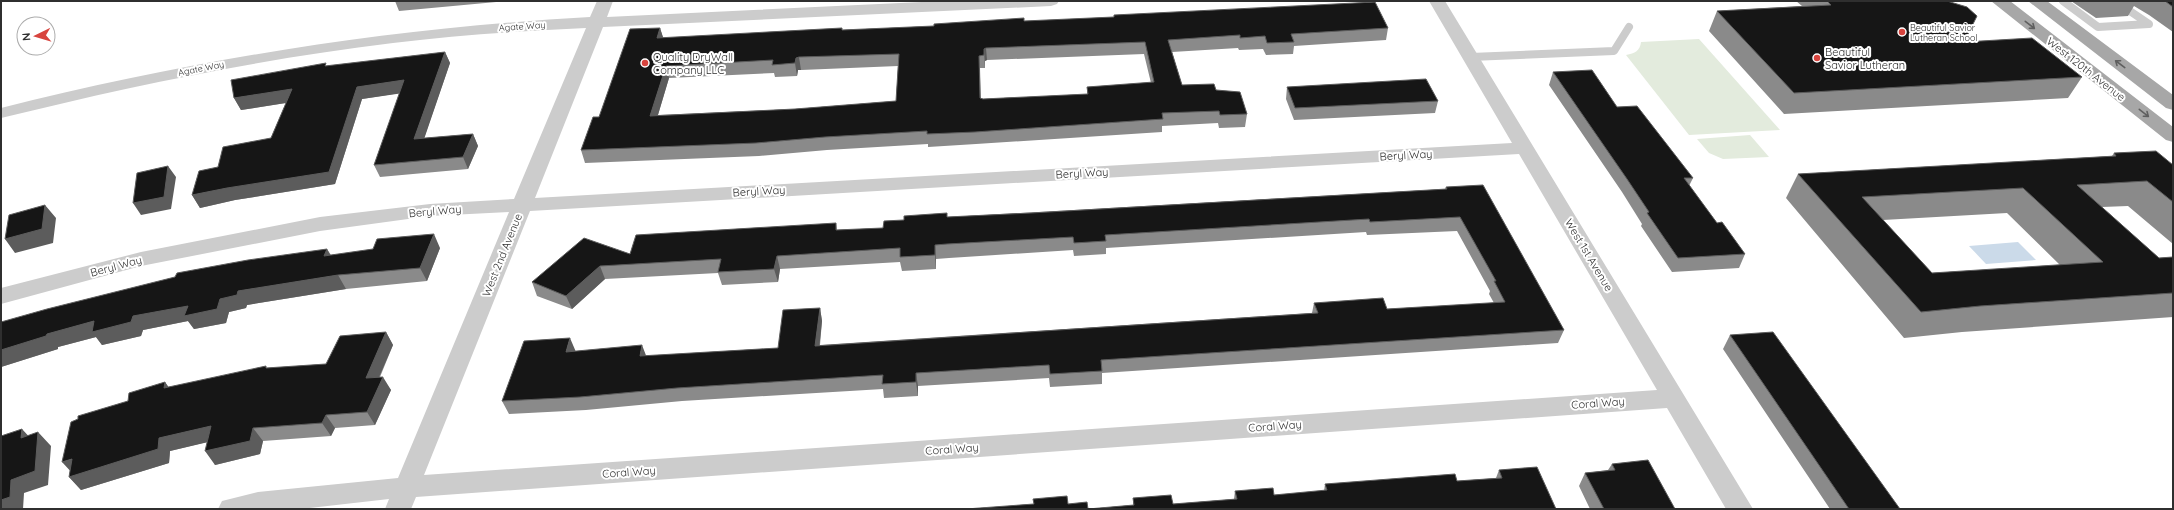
<svg xmlns="http://www.w3.org/2000/svg" width="2174" height="510" font-family="Quicksand,sans-serif">
  <style>
    .green { fill: #e3ebdd }
    .water { fill: #cbdae9 }
    .lines { fill: none; stroke-linecap: round; stroke-linejoin: round }
    .service { stroke: #ccc; stroke-width: 8 }
    .minor { fill: #ccc; fill-rule: evenodd }
    .primary { fill: #a7a7a7; fill-rule: evenodd }
    .wall { fill: #8a8a8a; fill-rule: evenodd }
    .shaded-wall { fill: #5c5c5c }
    .building { fill: #161616; stroke: #5c5c5c; fill-rule: evenodd }
    .oneway { stroke: #5f5f5f }
    .poi-dot { fill: #d8443e; stroke: #fff; stroke-width: 1.5 }
    .labels { text-anchor: middle; dominant-baseline: central; stroke-width: 4; stroke-linejoin: round; paint-order: stroke }
    .far-street-label { font-size: 9px; fill: #2f2f2f; stroke: #fff }
    .far-poi-label { font-size: 9px; fill: #2f2f2f; stroke: #fff; text-anchor: start }
    .poi-label { font-size: 11px; fill: #2f2f2f; stroke: #fff; text-anchor: start }
    .street-label { font-size: 11px; fill: #2f2f2f; stroke: #fff }
  </style>
  <rect width="100%" height="100%" fill="#fff"/>
  <path class="green" d="M1699,39l81,91 -91,5 -63,-80c9,-2 14,-4 15,-13z
    M1750,135l19,22 -46,2 -14,-6 -12,-14z"/>
  <path class="water" d="M2018,242l18,18 -50,4 -17,-18z"/>
  <g class="lines">
    <path class="service" d="M2063,1l35,26 51,-3 -34,-23
      M1471,57l143,-6 15,-24"/>
    <path class="minor" d="M597,1h16l-6,16 336,-16h116l-2,3 -6,2 -448,21 -68,171 977,-55 -83,-142h16l308,508h-27l-59,-101 -1251,89 -5,12h-26l4,-10 -88,10h-83l4,-8 36,-9 140,-14 111,-266 -79,4 -110,15 -179,35 -140,38v-16l140,-36 179,-35 110,-13 84,-5 72,-171c-65,3 -129,7 -193,15 -132,16 -263,43 -392,75v-10c195,-49 388,-80 589,-91zM1519,154l138,236 -1233,85 106,-264z"/>
    <path class="primary" d="M1991,1h19l163,126v15l-7,-2z
      M2028,1h19l126,94v15l-7,-2z"/>
  </g>
  <path class="wall" d="M395,1h112l-108,10z
    M1796,1h151l17,41 118,35 -14,21 -284,16 -75,-83 8,-20 85,-5z
    M2071,1h102v31l-24,-17 -15,-9 -6,10 -32,2z
    M1114,15l274,13 -2,12 -92,6 -1,8 -27,1 -3,-6 -24,1 -1,-2 -66,4 10,33 34,5 31,24 -2,13 -26,1 -1,-5 -56,3v6l-186,12 -48,3v-3l-101,6 -68,6 -174,7 -4,-13 18,-33 61,-89 3,10 271,-12 180,-9zM1144,54l7,29 -64,4v7l-104,5 -2,-1 -1,-30h5v-7l2,-1zM898,66l-2,35 -101,8 -137,6 11,-37 105,-5 1,4 22,-1 1,-6h3z
    M445,52l5,11 -26,75 49,-4 5,12 -10,23 -88,8 -6,-12 26,-72 -38,6 -27,85 -100,16 -35,8 -8,-13 26,-28 53,-29 15,-35 -45,7 -7,-12 93,-32z
    M1553,72l64,35 76,71 -4,8 28,37 28,31 -6,14 -67,4 -31,-46 1,-2 -20,-32 -73,-107z
    M1287,87l151,14 -3,12 -141,7 -8,-21z
    M2114,153l59,12v79l-45,-38 -26,1 57,51 14,-1v60l-211,15 -58,6 -118,-140 12,-24 314,-18zM2007,213l53,52 -128,8 -49,-53z
    M1446,187l118,143 -6,13 -456,30v11l-52,3 -1,-9 -131,8v10l-34,2 -1,-9 -201,12 -96,9 -77,4 -7,-13 74,-50 70,5 132,-8 42,-40 2,13 -2,24 492,-32 2,-10 73,6 107,-6 -5,-9 1,-3 -33,-60 -90,4 -1,-3 -260,16v6l-32,2 -1,-6 -124,8 -13,1v10l-34,2 -2,-9 -120,7 -2,13 -56,3 -4,-12 -113,6 -33,30 -35,-13 -5,-14 98,-28 206,-31 1,7 46,-2 65,-11 497,-28z
    M440,248l-13,33 -81,8 -99,16 -1,3 -17,4 -3,11 -32,6 -6,-8 -45,9 -2,6 -39,9 -6,-8 -38,10v2l-57,18v-45l326,-73 4,6z
    M386,332l7,13 -13,32 11,13 -16,35 -40,3 -4,8 -68,5 -3,13 -45,11 -8,-23 -37,9 -1,12 -88,27 -12,-13 59,-76 37,-19 3,5 100,-19 58,-4z
    M1730,335l170,174h-70l-107,-160z
    M1612,464l63,45h-85l-11,-23 6,-13 23,-3z
    M1499,470l57,39h-590l68,-5 -1,-5 35,5 20,5 45,-4v-7l40,6 61,-5 1,-8 39,4 50,-4 1,-7 132,-3 39,-3z"/>
  <path class="shaded-wall" d="M660,28l4,12 -7,-2z
    M986,48l1,12 -2,1v7l-1,-19z
    M445,52l5,11 -30,88 -6,-12z
    M799,57l2,13h-3l-1,6 -2,-13 1,-5z
    M666,66l3,12 -15,50 -4,-12z
    M404,80l6,12 -48,7 -27,85 -100,16 -35,8 -8,-13 35,-7 130,-101z
    M292,89l6,12 -57,9 -7,-12z
    M473,134l5,12 -10,23 -5,-12z
    M168,166l8,11 -5,32 -30,6 -8,-12z
    M45,205l11,13 -3,25 -38,10 -10,-14z
    M434,234l6,14 -13,33 -7,-13z
    M935,245l1,14v10l-1,-14z
    M327,249l7,13 -10,-6z
    M777,256l3,13 -2,13 -4,-13z
    M600,266l5,13 -33,30 -6,-13z
    M338,275l8,14 -99,16 -1,3 -17,4 -3,11 -32,6 -6,-8 -45,9 -2,6 -39,9 -6,-8 -38,10v2l-57,18v-17l46,-16 47,-13 39,-5 87,-17 18,-8z
    M820,308l2,13 -4,38 -3,-13z
    M386,332l7,13 -20,46 -7,-13z
    M570,338l6,14h-10z
    M642,345l5,13 -7,-2z
    M916,373l2,13v10l-2,-14z
    M383,377l8,13 -16,35 -8,-13z
    M165,382l10,14 -11,-8z
    M326,415l9,13 -4,8 -9,-13z
    M211,426l10,13 -51,12 -1,12 -88,27 -12,-13 90,-39z
    M253,428l10,13 -3,13 -45,11 -10,-14z
    M22,429l12,13 -13,-4z
    M38,432l13,14 -3,39 -24,8 -1,16h-22v-9l10,-20z
    M72,459l2,16 -12,-13z"/>
  <path class="building" d="M1827,1h120l20,6 10,9 -13,26 68,-4 50,39 -288,16 -77,-82 114,-6z
    M2165,1h8v6z
    M1375,2l13,26 -97,6 3,8 -27,1 -2,-7 -25,2v-3l-72,5 14,45 32,-1 2,6 24,2 7,22 -27,1 -1,-4 -57,2 1,6 -188,13 -48,2v-3l-102,6 -69,6 -175,7 12,-33h6l31,-88 30,-1 -3,10 185,-10v2l92,-4v-2l90,-6v3l90,-4v-2zM1145,42l9,40 -67,5 1,7 -105,5 -3,-1 -1,-42 5,-1v-6l2,-1zM899,54l-3,47 -101,8 -145,7 16,-50 107,-6 -1,5 23,-2 1,-5 3,-1z
    M445,52l-31,87 59,-5 -10,23 -89,8 30,-85 -47,7 -28,85 -102,16 -35,7 7,-24 19,-4 5,-20 48,-9 21,-49 -58,9 -3,-18 95,-17 -1,3z
    M1592,70l25,37 20,-1 56,72h-9l33,45 5,-1 23,32 -67,4 -31,-45 2,-1 -22,-33 -74,-107z
    M1426,79l12,22 -143,7 -8,-21z
    M2156,151l17,14v37l-26,-21 -70,4 82,73 14,-1v36l-193,13 -59,6 -123,-138 318,-18 -2,-3zM2023,188l80,74 -171,11 -70,-76z
    M168,166l-4,31 -31,6 4,-30z
    M1483,185l81,145 -463,30 1,11 -52,3 -1,-9 -133,8v9l-34,2 1,-9 -206,13 -97,9 -78,4 22,-60 46,-3 -4,14 76,-7 -2,11 138,-8 5,-38 37,-2 -5,38 503,-33 -4,-10 69,-5 4,11 118,-7 -11,-21h2l-36,-64 -90,5 -1,-3 -264,16 1,6 -32,2 -1,-6 -126,7 -12,1v10l-35,2v-9l-123,8 -3,13 -56,3 3,-13 -121,7 -34,30 -34,-14 52,-44 46,16 6,-19 200,-12v7l47,-2 1,-7 20,-1v-4l43,-3v4l84,-4 416,-24 -1,-2z
    M45,205l-3,24 -37,10 4,-24z
    M434,234l-14,34 -82,7 -100,16 -1,4 -17,4 -3,10 -33,7 4,-10 -55,10 -2,6 -39,10 2,-11 -47,13 -1,2 -45,14v-28l46,-13 128,-32 2,-4 71,-13 79,-11 -3,7 49,-7 4,-10z
    M386,332l-20,46 17,-1 -16,35 -41,3 -4,8 -69,5 -3,13 -45,10 6,-25 -52,12 -1,11 -89,28 3,-18 -10,3 9,-40 7,-3v-3l50,-15 1,-8 36,-11 -1,6 102,-22v2l60,-4 14,-28z
    M1773,332l127,177h-51l-119,-174z
    M22,429l-1,9 17,-6 -3,39 -24,9 -1,17 -9,3v-64z
    M1648,460l27,49h-71l-19,-36 30,-3 -3,-6z
    M1537,467l19,42h-590l68,-5 -1,-5 34,-3 1,8 19,-2 1,7 46,-4 -1,-7 38,-3 2,9 64,-5 -2,-8 38,-3 1,7 53,-5 -2,-6 130,-10 2,7 45,-3 -3,-8z"/>
  <defs><path id="oneway-shaft" d="M-6 0H5M1.5-3L5.5 0L1.5 3" fill="none" stroke-width="1.6" stroke-linecap="round" stroke-linejoin="round"/></defs>
  <g class="oneway">
    <use href="#oneway-shaft" transform="translate(2030 25) rotate(38)"/>
    <use href="#oneway-shaft" transform="translate(2120 64) rotate(-143)"/>
    <use href="#oneway-shaft" transform="translate(2144 113) rotate(38)"/>
  </g>
  <g class="poi-dot">
    <circle cx="1902" cy="32" r="4"/>
    <circle cx="1817" cy="58" r="4"/>
    <circle cx="645" cy="63" r="4"/>
  </g>
  <g class="labels">
    <g class="far-street-label">
      <text transform="translate(522 26) rotate(-4)">Agate Way</text>
      <text transform="translate(201 68) rotate(-11)">Agate Way</text>
    </g>
    <g class="far-poi-label">
      <text x="1910" y="27">Beautiful Savior<tspan x="1910" dy="10">Lutheran School</tspan></text>
    </g>
    <g class="poi-label">
      <text x="1825" y="52">Beautiful<tspan x="1825" dy="13">Savior Lutheran</tspan></text>
      <text x="653" y="57">Quality DryWall<tspan x="653" dy="13">Company LLC</tspan></text>
    </g>
    <g class="street-label">
      <text transform="translate(2086 69) rotate(38)">West 120th Avenue</text>
      <text transform="translate(1406 155) rotate(-3)">Beryl Way</text>
      <text transform="translate(1082 173) rotate(-3)">Beryl Way</text>
      <text transform="translate(759 191) rotate(-3)">Beryl Way</text>
      <text transform="translate(435 211) rotate(-5)">Beryl Way</text>
      <text transform="translate(502 255) rotate(-68)">West 2nd Avenue</text>
      <text transform="translate(1589 255) rotate(59)">West 1st Avenue</text>
      <text transform="translate(116 266) rotate(-15)">Beryl Way</text>
      <text transform="translate(1598 403) rotate(-4)">Coral Way</text>
      <text transform="translate(1275 426) rotate(-4)">Coral Way</text>
      <text transform="translate(952 449) rotate(-4)">Coral Way</text>
      <text transform="translate(629 472) rotate(-4)">Coral Way</text>
    </g>
  </g>
  <rect width="2174" height="510" fill="none" stroke="#2f2f2f" stroke-width="4"/>
  <g transform="translate(36 36) rotate(265)"><circle r="19" fill="#ffffff" stroke="#acacac"/>
  <path d="M0-3L7 15L0 10L-7 15Z" fill="#d8443e"/>
  <text y="-6" font-size="11" font-weight="bold" text-anchor="middle" fill="#2f2f2f">N</text>
  </g>
</svg>
